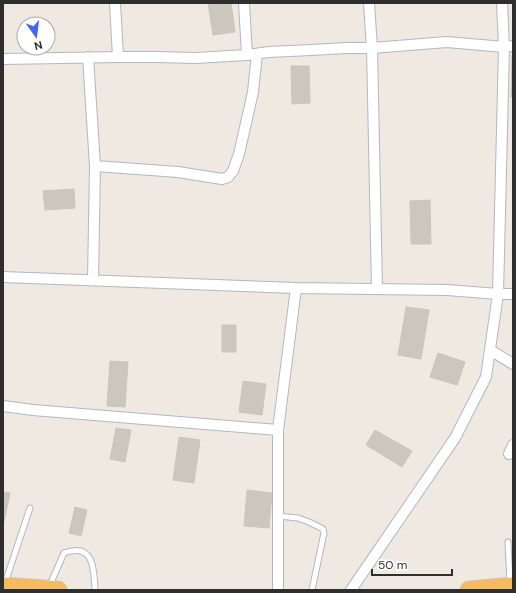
<svg xmlns="http://www.w3.org/2000/svg" width="516" height="593" font-family="'DM Sans',sans-serif">
  <style>
    .building { fill: #cbc7bf; stroke: #cbc5ba }
    .lines { fill: none; stroke-linecap: round; stroke-linejoin: round }
    .service-casing { stroke: #b4b7c1; stroke-width: 7 }
    .minor-casing { stroke: #b4b7c1; stroke-width: 12 }
    .trunk-casing { stroke: #c9c9c9; stroke-width: 19 }
    .service { stroke: #fff; stroke-width: 5 }
    .minor { stroke: #fff; stroke-width: 10 }
    .trunk { stroke: #f8ba60; stroke-width: 17 }
  </style>
  <rect width="100%" height="100%" fill="#efe9e1"/>
  <path class="building" d="M208,3h23l4,29 -22,3z
    M512,55h1v42h-2z
    M291,66h18l1,37 -18,1z
    M74,189l1,19 -30,2 -2,-19z
    M430,200l1,44h-20l-1,-43z
    M406,307l23,3 -8,49 -23,-4z
    M222,325h14v27h-14z
    M438,353l27,9 -8,23 -27,-8z
    M110,361l18,1 -3,45 -18,-1z
    M243,381l23,3 -4,31 -23,-3z
    M116,428l15,2 -6,32 -15,-3z
    M375,430l37,21 -10,16 -36,-22z
    M179,437l21,3 -6,43 -21,-3z
    M247,490l25,3 -3,35 -25,-2z
    M3,492l7,1 -7,33z
    M75,507l12,3 -6,26 -12,-3z"/>
  <g class="lines">
    <defs>
      <path id="service" d="M278,516l20,2 11,4 14,7 1,4 -12,57
        M508,542l2,41
        M5,583l25,-75
        M49,587l15,-34c30,-11 30,16 31,37"/>
      <path id="minor" d="M115,3l3,54
        M244,3l3,52
        M369,3l3,45 5,241
        M88,57l7,109 -2,114
        M3,59l115,-2h40l37,1 52,-3 22,-3 42,-2 36,-2h25l75,-6 57,5 9,-1
        M95,166l83,6 44,7 6,-2 5,-6 6,-17 14,-62 4,-38
        M3,277l293,11 151,2 51,4h15
        M490,350l23,14
        M3,406l30,4 245,20
        M509,454l4,-9
        M278,590v-160l18,-142
        M351,590l104,-152 31,-61 12,-83 6,-247 -2,-44"/>
      <path id="trunk" d="M3,586l55,4
        M469,590l44,-4"/>
    </defs>
    <use href="#service" class="service-casing"/>
    <use href="#minor" class="minor-casing"/>
    <use href="#trunk" class="trunk-casing"/>
    <use href="#service" class="service"/>
    <use href="#minor" class="minor"/>
    <use href="#trunk" class="trunk"/>
  </g>
  <rect width="516" height="593" fill="none" stroke="#2e2e2e" stroke-width="8"/>
  <g transform="translate(36 36) rotate(166)"><circle r="19" fill="#ffffff" stroke="#ababab"/>
  <path d="M0-3L7 15L0 10L-7 15Z" fill="#4264fb"/>
  <text y="-6" font-size="11" font-weight="bold" text-anchor="middle" fill="#2e2e2e">N</text>
  </g>
  <path d="M372 569v6h80v-6" fill="none" stroke="#2e2e2e" stroke-width="2"/>
  <text x="378" y="569" font-size="12" fill="#2e2e2e" stroke="#ffffff" stroke-width="3" paint-order="stroke">50 m</text>
</svg>
